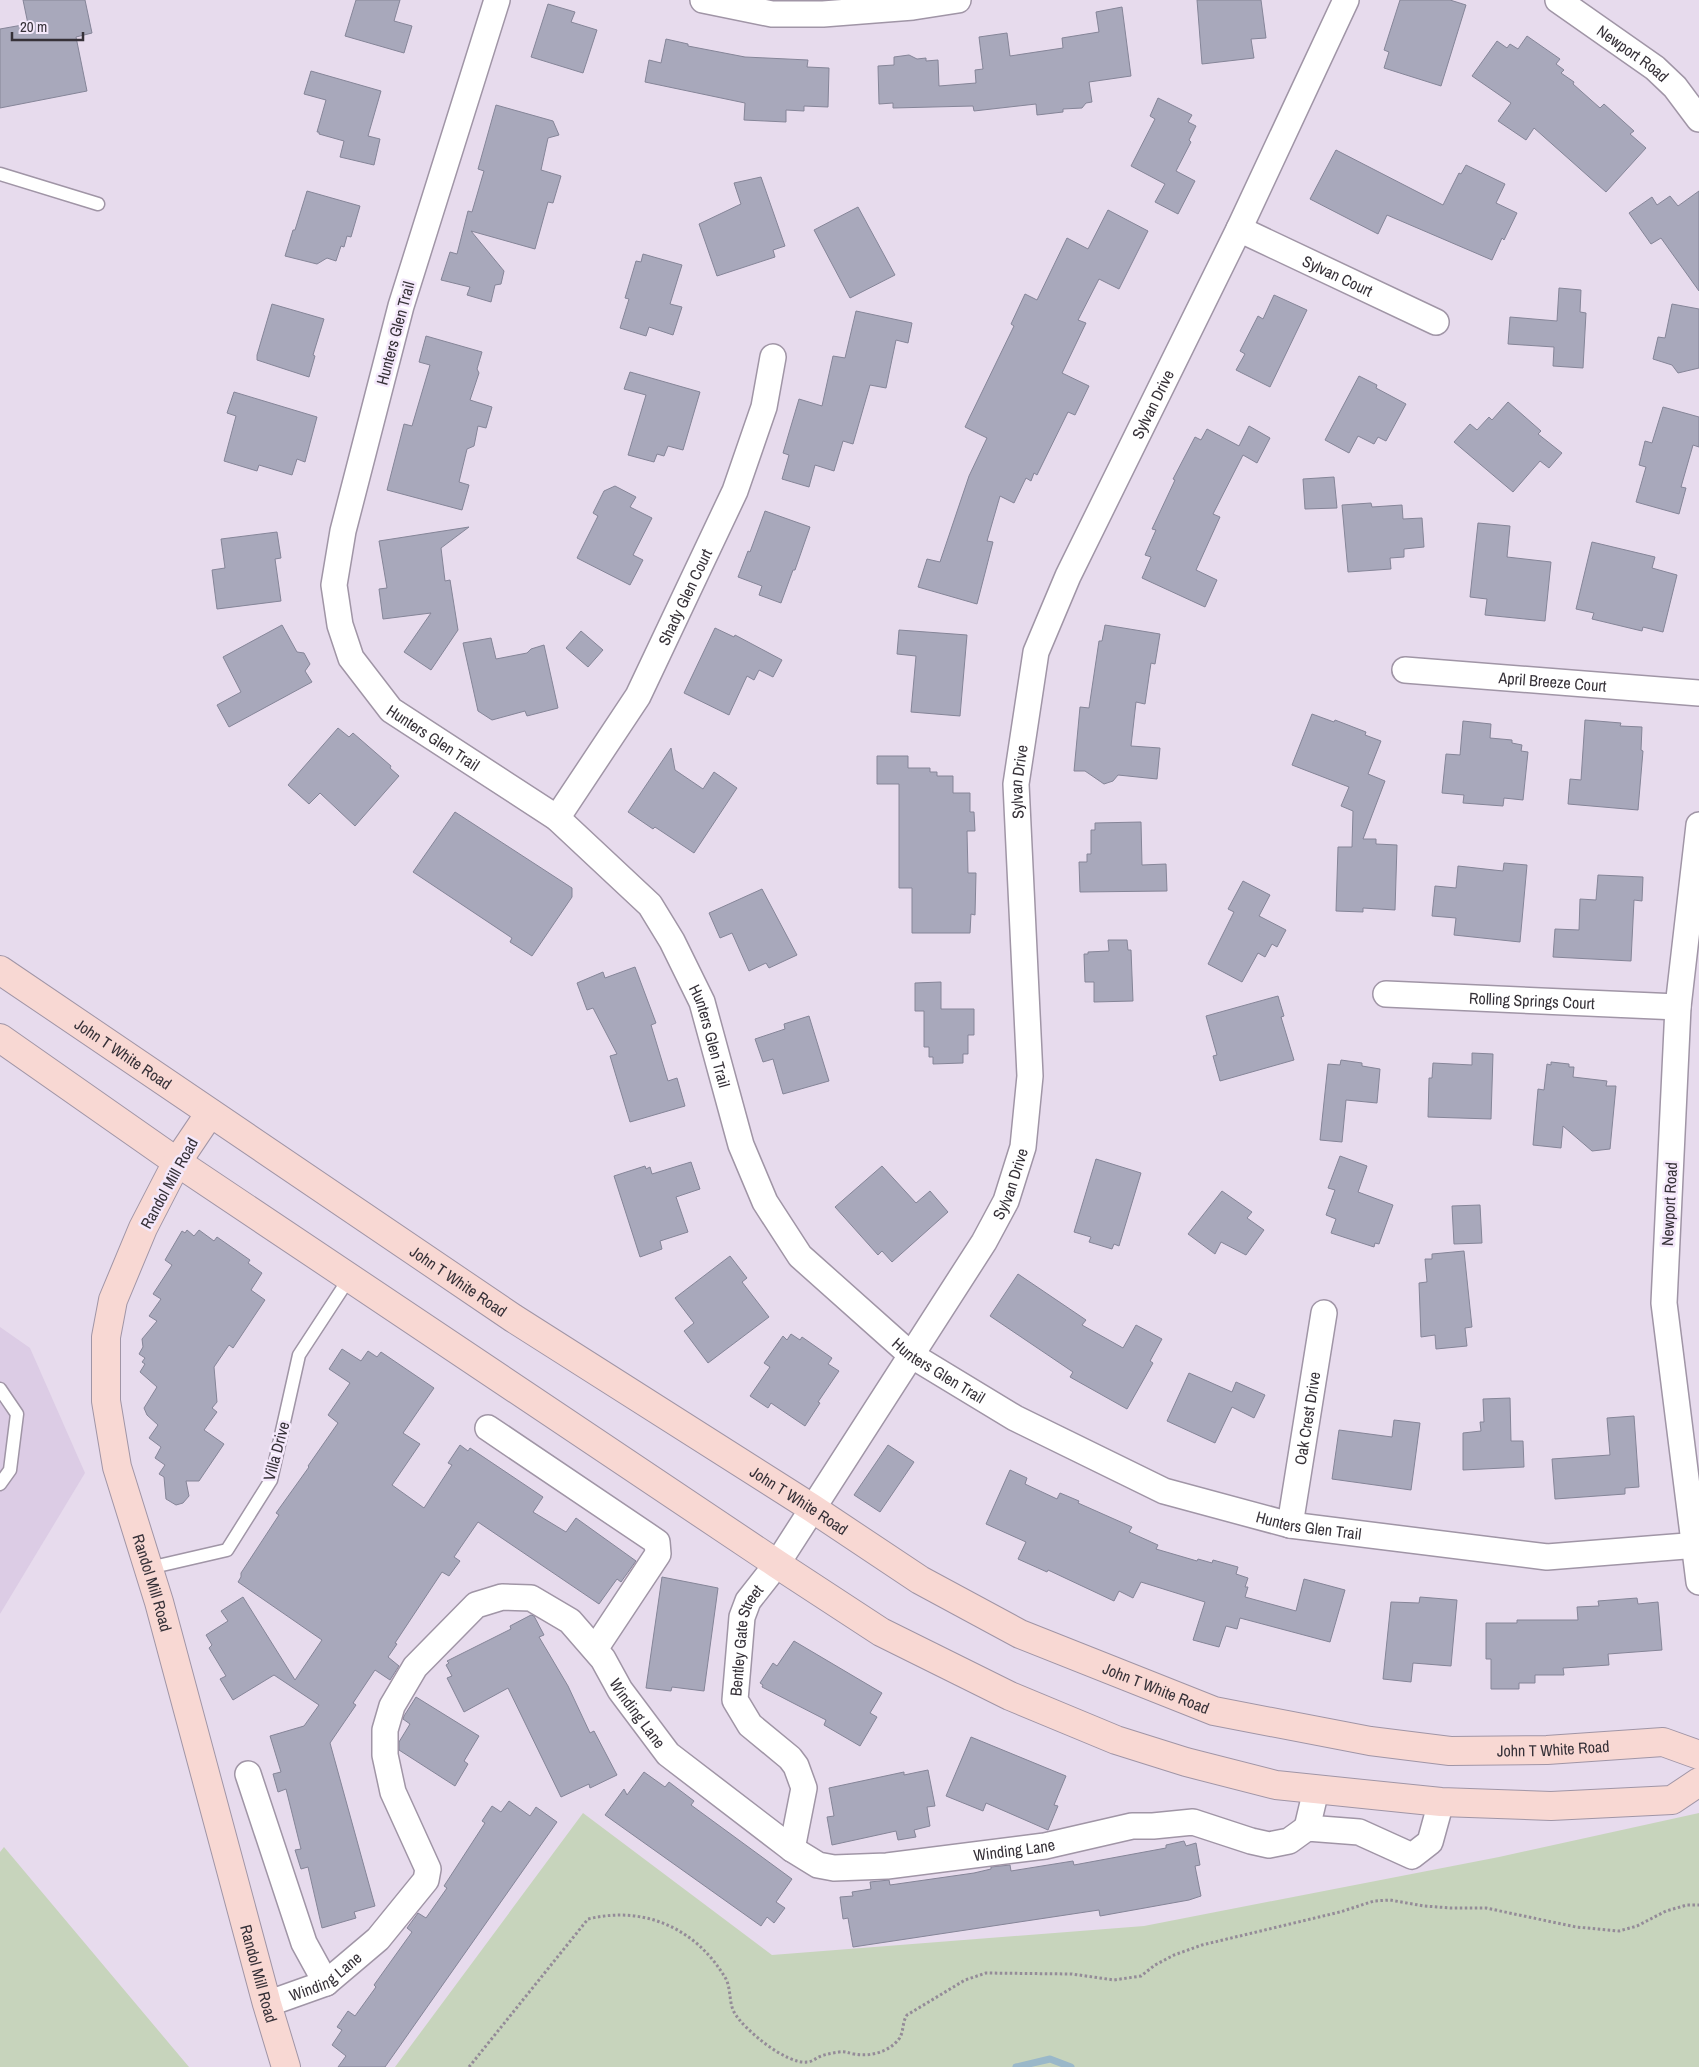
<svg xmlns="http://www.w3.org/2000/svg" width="1699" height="2067" font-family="'Archivo Narrow',sans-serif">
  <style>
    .built { fill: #dccce5 }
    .green { fill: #c7d4bc }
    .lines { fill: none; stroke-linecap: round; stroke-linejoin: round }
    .stream { stroke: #9ab8c9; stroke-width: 7 }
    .building { fill: #a8a8bb; stroke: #858598 }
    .lane-casing { stroke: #a095a6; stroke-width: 15 }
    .street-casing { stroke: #a095a6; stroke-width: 28 }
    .secondary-casing { stroke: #a095a6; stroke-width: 30 }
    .path { stroke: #948b98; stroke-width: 3; stroke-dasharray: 2.5 2.5; stroke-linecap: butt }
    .lane { stroke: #fff; stroke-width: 12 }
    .street { stroke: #fff; stroke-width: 25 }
    .secondary { stroke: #f8d8d3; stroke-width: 28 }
    .labels { text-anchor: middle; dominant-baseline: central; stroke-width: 5; stroke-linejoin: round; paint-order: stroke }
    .street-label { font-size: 16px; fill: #363138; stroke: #f4e8fb }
  </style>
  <rect width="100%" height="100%" fill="#e7dbed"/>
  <path class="built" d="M0,1327l30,21 55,125 -85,141z"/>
  <path class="green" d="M583,1813l189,142 372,-29 355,-69 200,-44v254h-1304z
    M4,1847l185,220h-189v-215z"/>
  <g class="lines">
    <path class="stream" d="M1016,2067l34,-8 21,8"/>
  </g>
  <path class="building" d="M23,0h62l7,33 -16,4 11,54 -87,17v-79l28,-5z
    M356,0h44l-6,21 18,5 -8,27 -59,-17z
    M1197,0h64l5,38 -15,1 3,19 -52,6z
    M1400,0h50l16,5 -25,81 -57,-18 5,-16 -5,-2z
    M548,4l27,8 -4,10 26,8 -14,43 -52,-16z
    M1122,7l9,69 -42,6 3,20 -6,1 -4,5 -19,1v3l-26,3 -1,-11 -62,7 -1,-5 -80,2v-5l-14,1 -1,-38 16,-1v-8l15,-2 8,4 9,-1v3l12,-1 1,26 37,-3 -1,-13 8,-1 -4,-32 28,-4 3,23 53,-8 -1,-10 37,-6 -3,-20z
    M1527,36l33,23 -4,5 8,6 -3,3 13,9 -1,2 27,24 4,-4 30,27 -4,3 16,14 -40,44 -72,-64 -8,12 -28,-19 13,-18 -39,-27 25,-35 10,7 3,-4 8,5z
    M666,39l22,5v2l57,11 63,3 -1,7 22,1 -1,39 -24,-1v5l-18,-1v12l-42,-2 1,-17 -100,-21 4,-22 12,3z
    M311,71l70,20 -13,45 12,3 -6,26 -34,-8 4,-16 -25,-7v-2h-2l9,-32 -22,-6z
    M1158,98l34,17 -4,7 8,4 -7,14 2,2 -15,29 19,10 -17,33 -23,-12 10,-18 -34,-18 24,-47 -5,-3z
    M496,105l57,16 6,14 -11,3 -7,32 20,6 -8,27 -5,-1 -13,47 -64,-18 33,40 -3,13 -6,1 -4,17 -24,-7 3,-8 -29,-7 9,-28 7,2 11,-43 4,1 12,-41 -6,-2z
    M1336,150l107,55 16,-32 2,1 5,-9 39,19 -9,19 21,10 -13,27 -2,-2 -10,22 -105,-45 -9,19 -68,-35z
    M761,177l24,69 -12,4 2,7 -58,19 -18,-52 42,-20 -7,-21z
    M307,191l53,15 -9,31 -4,-1 -3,11 -3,-1 -5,15 -9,-3 -10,6 -32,-8 8,-26h2z
    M1699,191v100l-38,-53 -10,6 -22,-31 23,-16 5,8 13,-9 8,10z
    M858,207l37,68 -45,23 -36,-68z
    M1108,210l40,21 -29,58 -20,-10 -21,41 8,3 -24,50 27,13 -14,29 -7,-3 -31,63 -3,-2 -3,8 -5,-3 -12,25 -14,-7 -13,45 6,1 -16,62 -59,-17 9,-28 13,3 29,-86 18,-38 -22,-11 49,-101 -3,-2 14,-30 12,6 30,-62 21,11z
    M643,254l39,11 -12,39 12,3 -9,28 -24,-8 -3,9 -26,-8 9,-29 -4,-1 11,-37 5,1z
    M1559,288l22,2 -1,22 6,1 -3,55 -30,-2 1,-19 -46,-3 2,-27 47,4z
    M1274,295l33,15 -37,77 -34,-17 9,-16 -5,-3 18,-35 5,3z
    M272,304l52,15 -11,36 2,1 -6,21 -52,-17v-5z
    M1672,304l27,5v59l-21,5 -6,-8 -19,-6 5,-22 7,1z
    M856,311l56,12 -4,20 -12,-3 -10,48 -16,-3 -17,59 -10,-3 -9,30 -19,-6 -6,22 -27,-8 7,-24 -6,-2 16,-54 23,7 11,-50 12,2z
    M426,336l56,16 -5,17 2,4 -9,27 22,7 -6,21 -8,-2 -4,20 -7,3 -8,33 10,3 -7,25 -75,-20 17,-66 8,2 18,-61 -11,-3z
    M630,372l70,20 -17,58 -15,-4 -4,10 -7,-2 -3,8 -26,-7 18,-60 -22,-6z
    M1359,376l18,9 -1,3 30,16 -20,37 -8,-4 -4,7 -16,-8 -9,17 -24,-13z
    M234,392l83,25 -12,45 -8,-3 -5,16 -33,-10 -2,6 -33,-10 12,-45 -9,-3z
    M1508,402l33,29 -3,3 24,19 -13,15 -9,-7 -27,31 -59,-50 16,-18 7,6 12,-13 3,3z
    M1663,407l36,10v30l-6,-2 -12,42 5,1 -7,26 -43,-12 10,-35 -7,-2 6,-24 7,2z
    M1249,426l21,12 -13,25 -14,-8 -30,59 7,3 -24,53 21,10 -12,27 -63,-29 9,-21 -6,-2 11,-25 -4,-1 23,-49 -2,-1 22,-42 6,3 6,-11 32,17z
    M1334,477l3,31 -32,1 -2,-30z
    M615,486l21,11 -6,10 22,11 -19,37 10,5 -13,25 -53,-27 21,-42 -5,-3 11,-22z
    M1371,503l1,4 30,-2 1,14 19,-1 2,29 -20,2v8l-14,1 1,11 -43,3 -6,-67z
    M765,511l45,16 -15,43h-2l-12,33 -22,-8 3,-9 -24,-9 10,-26 2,1z
    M1478,523l32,3 -3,31 44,5 -6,59 -60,-6 2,-16 -17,-2z
    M469,527l-28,21 4,33 5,-1 8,50 -27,40 -27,-18 27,-39 -48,6 -4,-30 8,-1 -8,-47z
    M277,532l4,26 -6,1 6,42 -64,8 -5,-39 13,-2 -4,-29z
    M1592,542l63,15 -3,11 25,7 -14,57 -20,-5 -1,4 -50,-12 2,-6 -18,-4z
    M282,625l15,27 7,1 6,11 -5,7 7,11 -83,45 -12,-22 24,-13 -18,-35z
    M1105,625l55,9 -5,30 -4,-1 -6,41 -9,-2 -5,44 29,2 -3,31 -39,-4 -5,6 -9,3 -19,-13h-11l6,-64 9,1 10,-67h3z
    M715,628l19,9 1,-2 47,25 -9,17 -14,-7 -5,10 -7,-4 -18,39 -45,-22z
    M899,630l68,5 -7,81 -49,-4 5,-56 -19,-2z
    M581,631l22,19 -15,17 -22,-19z
    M491,638l5,21 31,-6 4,-4 13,-4 14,63 -31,8 -2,-5 -33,9 -14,-9 -15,-68z
    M1312,714l22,8 1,-2 31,12 -1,3 16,6 -13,33 17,7 -22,58h13v5l21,1 -2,65 -32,-2v4l-27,-1 2,-64h14l1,-36 -12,-5 8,-19 -57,-22z
    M1585,720l36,3 -1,3 22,1 -1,23 2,1 -5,59 -70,-6 2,-25 11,1z
    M1463,721l28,3 -1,14 22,2v3l10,2 -1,6 7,1 -5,48 -19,-2 -1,8 -40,-3 1,-8 -22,-2 4,-39 14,1z
    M338,728l11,9 4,-4 38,33 -1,2 9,8 -44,50 -35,-33 -11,11 -21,-19z
    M671,748l4,22 28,19 11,-17 23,16 -43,65 -39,-26 -2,2 -25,-17z
    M877,756h31v12h22v4h7v4h16v17h17v19h4l1,19h-8l1,42h8l-1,42 -4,-1 -1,19h-58v-45h-13v-104h-22z
    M455,812l117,76v9l-40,59 -22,-14 2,-4 -99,-66z
    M1141,822l1,43 24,-1 1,27 -87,1 -1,-30h8v-8h4v-24h4v-7z
    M1504,863l23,2 -7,77 -66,-7 2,-17 -24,-2 3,-30 21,2 2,-22 45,5z
    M1598,875l45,2 -1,24 -8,-1 -3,61 -78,-4 2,-28 24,1 1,-31 16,1z
    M1243,881l27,14 -11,21 27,14 -9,17 -5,-3 -7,13 -7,-4 -16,29 -34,-18 26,-52 -6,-3z
    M762,889l35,66 -28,13 -3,-5 -17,8 -17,-38 -12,5 -11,-25z
    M1108,940h19l1,10h3l2,51 -39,1v-20h-9l-1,-28h4v-2l21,-1z
    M635,967l21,56 -5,2 17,56 9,-3 8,28 -55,16 -20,-66 7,-2 -24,-46 -6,2 -10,-27 26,-11 2,6z
    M941,982v27h33v26h-6v19h-5v9l-30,1v-7h-4v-10h-5v-36h-9v-28z
    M1278,996l6,20 -3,1 13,43 -74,21 -7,-25 4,-1 -11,-39z
    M809,1016l20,65 -46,13 -10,-35 -10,3 -8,-23 30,-10 -1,-5z
    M1472,1053l21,1 -2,65 -63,-2 1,-39h3l1,-15 39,2z
    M1341,1060l21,3v3l18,3 -3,34 -31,-3 -4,42 -22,-2 8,-76 12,1z
    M1551,1062l18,2v3h5l-1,10 34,4 -1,5h10l-6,63 -18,2 -29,-25 -2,22 -28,-3 5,-56 6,1 3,-26 4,1z
    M1340,1156l27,10 -9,26 35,13 -14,39 -4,-1 -1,4 -43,-14 5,-14 -10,-4 9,-25 -7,-2z
    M1096,1159l45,14 -22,73 -5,-2 -2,5 -23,-7 2,-5 -17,-5z
    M691,1162l9,27 -24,8 12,35 -28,9 2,8 -22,8 -26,-81 31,-10 1,3 4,-2 2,7z
    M882,1166l34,37 14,-12 18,21 -56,50 -10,-11 -4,4 -43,-48z
    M1222,1191l30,21 -5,6 17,12 -18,25 -25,-13 -6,12 -27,-20z
    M1480,1205l2,38 -28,1 -2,-38z
    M187,1230l7,6 5,-6 15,11 3,-4 33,23 -2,3 14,10 -11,17 14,10 -32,48 -4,-3 -15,22 3,35 -5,6 5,4 -13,18 20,14 -25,37h-13l3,15 -6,7 -7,2 -10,-6 -2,-22 -5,-3 6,-9 -10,-7 6,-11 -12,-9 9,-13 -11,-10 -3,-7 13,-21 -17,-15 5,-8 -3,-2 3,-4 -6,-4 4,-7 -1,-8 15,-18 -8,-5 12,-17 -8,-5 19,-29 -7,-5 17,-29 3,2z
    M1464,1251l8,76 -7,1 2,18 -31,3 -1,-14 -14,2 -2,-54 8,-1 -2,-23h7v-5z
    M730,1256l17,22 -5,4 27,35 -61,46 -24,-32 10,-8 -19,-25z
    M1018,1274l68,46 -4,5 41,23 13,-23 26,14 -12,22 3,2 -26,46 -57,-32 3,-5 -83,-56z
    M791,1334l9,6 2,-3 30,21 -4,6 11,7 -21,31 2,1 -15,23 -34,-23 -3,5 -18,-12 20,-29 -6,-4 19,-27 4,4z
    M342,1349l19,12 7,-10 9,6 4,-5 53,36 -31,45 17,11 -28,41 32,23 28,-43 -4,-2 12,-18 8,6 2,-3 73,49 -10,15 33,20 10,-14 60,43 -15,21 -4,-3 -18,25 -121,-82 -24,35 6,4 -11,15 -7,-4 -47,71 2,1 -9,13 11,9 -9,14 -15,-10 -22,33 3,2 -26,38 45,163 -21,6 2,6 -34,10 -14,-61 -7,2 -6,-19 6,-1 -15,-60 -8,3 -5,-18 8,-2 -11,-36 34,-10 15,-21 -45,-30 -41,25 -13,-21 6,-3 -17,-28 3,-3 -6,-10 22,-14 -7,-10 22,-14 52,83 27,-40 -84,-58 3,-5v-4l38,-58 -3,-2 33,-46 -1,-1 30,-43 -10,-8 22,-32 -21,-14z
    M1189,1373l43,19 4,-10 29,13 -11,23 -22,-11 -17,36 -48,-22z
    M1510,1398l1,43h12l1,26 -61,3v-37l18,-2 -1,-9h4l-1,-23z
    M1634,1416l5,71 -14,1v6l-70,5 -3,-40 58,-4 -3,-37z
    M1394,1420l26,3 -9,67 -79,-11 7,-49 53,7z
    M888,1445l26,17 -34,50 -26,-17z
    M1010,1470l17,8 -2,6 32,15 3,-6 19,8 -1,2 54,24 -3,5 29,13 -2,4 41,12 1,-2 14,4 1,-3 25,7 -2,7 12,4 -3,9h3l-3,10 51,14 8,-32 41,11 -15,52 -90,-24 -3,11 -11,-3 -7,21 -26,-7 12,-38 -64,-20 -8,16 -14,-7 -5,10 -66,-31 -1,2 -29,-13 8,-17 -40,-18z
    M662,1577l56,11 -14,103 -32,-4 -1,4 -25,-3z
    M1420,1597l37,3 -6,66 -38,-3 -2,19 -28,-3 8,-77 28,1z
    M1637,1598l1,6 20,-2 4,48 -54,4 1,11 -46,3 1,7h-29v8h-16v6h-28v-30h-5v-36h31v-3h61l-1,-13 22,-1 -1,-5z
    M531,1615l3,1 10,19 -5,2 29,49 22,47 4,-2 23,44 -27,13 -1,-4 -28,13 -53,-109 -44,24 -17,-34 5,-2 -6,-11 3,-2 -2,-2 64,-32 -1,-3z
    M794,1641l88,52 -12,20 7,4 -17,29 -36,-21 2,-5 -64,-33 1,-2 -3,-2 13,-20 4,3z
    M416,1697l63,39 -15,25 4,3 -13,22 -56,-36v-8l11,-18 -7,-5 1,-3z
    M971,1737l95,39 -12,29 4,1 -10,24 -62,-27 -3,8 -37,-15z
    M928,1770l7,36 -8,1 3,19 -16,4 2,7 -18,3 -2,-9 -64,14 -5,-28 7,-1 -5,-28 75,-16v3z
    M644,1772l21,15 4,-5 25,19 -3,4 101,74 -16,23 9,6 -11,15 -7,-6 -6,9 -156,-111 19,-26 3,6z
    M509,1801l21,15 6,-9 21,15 -172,245h-47l8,-11 -14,-11 10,-15 -5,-3 11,-16 7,5 21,-29 -2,-2 38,-53 -5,-4 11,-15 8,5 21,-30 -3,-2 41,-63 -3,-2 10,-15 9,6z
    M1184,1841l2,5 10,-3 4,22 -5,1 6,30 -12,4 -89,16 -1,-6 -246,37 -5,-29 -5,1 -3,-22 13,-1 -1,-4 19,-3 -1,-7 19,-2 1,5 84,-12 17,-4v-2l19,-2 1,6 62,-10 1,4 92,-17v-3z"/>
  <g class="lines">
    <defs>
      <path id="lane" d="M0,174l98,30
        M0,1389l17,25 -7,56 -10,14
        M149,1568l78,-18 44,-70 28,-125 51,-78"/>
      <g id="street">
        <path id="s1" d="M497,0l-96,306 -58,225 -9,54 6,40 11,33 40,52 166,108 93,87 22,36 30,61 39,143 24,57 35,54 111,99 104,63 149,73 126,34 257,32 152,-12"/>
        <path d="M703,0l69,14h51l90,-7 45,-7"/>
        <path id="s2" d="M1558,0l97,68 20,19 24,32"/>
        <path id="s3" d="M1239,229l197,93"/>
        <path id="s4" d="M1405,670l294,23"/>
        <path id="s5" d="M557,818l81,-122 97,-205 29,-84 9,-50"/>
        <path d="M1699,825l-21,182 -14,296 35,279"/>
        <path id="s6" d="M1386,994l292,13"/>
        <path d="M488,1428l169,114 1,12 -63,95"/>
        <path id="s7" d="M1290,1525l34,-212"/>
        <path d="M248,1774l56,169 22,40"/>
        <path d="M1307,1828l9,-38"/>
        <path id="s8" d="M792,1849l12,-61 -8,-22 -6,-8 -40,-33 -15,-25 7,-83 6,-16 29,-37 207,-322 22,-41 17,-54 7,-71 -14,-292 20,-132 32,-76 171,-347 107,-229"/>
        <path id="s9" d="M267,2004l59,-21 52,-44 48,-59 2,-11 -35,-77 -8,-37v-25l7,-24 23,-39 61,-62 26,-8 29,1 39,23 33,38 17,31 48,64 124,95 26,16 16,3 53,-2 158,-20 87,-20h21l40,-4 58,19 18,4 20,-4 18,-13 52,4 53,24 18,-14 11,-40"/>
      </g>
      <g id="secondary">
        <path id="s10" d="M0,970l513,348 299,190 108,72 100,54 194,77 156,30 80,10 97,-1 116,-8 36,13"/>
        <path d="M0,1038l177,124 600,402 104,68 129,64 106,44 70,22 90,23 165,17 110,4 121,-6 27,-18"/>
        <path id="s11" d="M210,1113l-33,49 -34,66 -30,72 -7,37v64l11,66 42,135 108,402 19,63"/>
      </g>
    </defs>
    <use href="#lane" class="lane-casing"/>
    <use href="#street" class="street-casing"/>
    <use href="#secondary" class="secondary-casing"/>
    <path class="path" d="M469,2067l119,-148c57,-14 109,10 138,60 5,10 3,24 8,33 9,17 53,53 73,50 5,0 9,-4 14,-6 6,-2 12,-3 18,-4 6,-1 9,1 15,2 16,3 35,-2 45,-15 5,-7 3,-17 8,-24l58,-35 21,-7 86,1 42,6 27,-4 14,-11 19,-10 28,-10 138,-33 34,-11 16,-1 34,6 27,2h35l90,19 43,4 18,-5 29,-15 21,-6h12"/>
    <use href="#lane" class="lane"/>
    <use href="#street" class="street"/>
    <use href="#secondary" class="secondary"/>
  </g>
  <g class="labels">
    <g class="street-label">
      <text stroke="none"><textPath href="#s2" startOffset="92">Newport Road</textPath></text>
      <text stroke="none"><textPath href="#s3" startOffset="109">Sylvan Court</textPath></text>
      <text transform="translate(395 333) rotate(-75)">Hunters Glen Trail</text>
      <text stroke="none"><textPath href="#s8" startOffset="1581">Sylvan Drive</textPath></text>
      <text stroke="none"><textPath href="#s5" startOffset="256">Shady Glen Court</textPath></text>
      <text stroke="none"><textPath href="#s4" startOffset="148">April Breeze Court</textPath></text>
      <text stroke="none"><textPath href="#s1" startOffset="799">Hunters Glen Trail</textPath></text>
      <text stroke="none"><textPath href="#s8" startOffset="1176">Sylvan Drive</textPath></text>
      <text stroke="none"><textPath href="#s6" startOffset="146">Rolling Springs Court</textPath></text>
      <text stroke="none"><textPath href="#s1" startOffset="1219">Hunters Glen Trail</textPath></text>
      <text stroke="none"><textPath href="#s10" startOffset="149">John T White Road</textPath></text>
      <text transform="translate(169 1183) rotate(-61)">Randol Mill Road</text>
      <text stroke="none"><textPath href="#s8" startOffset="771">Sylvan Drive</textPath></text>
      <text transform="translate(1669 1204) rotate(-87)">Newport Road</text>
      <text stroke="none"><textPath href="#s10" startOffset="554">John T White Road</textPath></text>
      <text stroke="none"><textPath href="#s1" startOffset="1639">Hunters Glen Trail</textPath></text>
      <text stroke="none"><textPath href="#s7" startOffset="108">Oak Crest Drive</textPath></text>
      <text transform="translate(276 1451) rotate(-75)">Villa Drive</text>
      <text stroke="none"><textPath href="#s10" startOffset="959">John T White Road</textPath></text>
      <text stroke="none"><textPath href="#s1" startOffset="2044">Hunters Glen Trail</textPath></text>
      <text stroke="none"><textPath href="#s11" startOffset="501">Randol Mill Road</textPath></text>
      <text stroke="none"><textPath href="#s8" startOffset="238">Bentley Gate Street</textPath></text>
      <text stroke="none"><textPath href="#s10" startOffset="1364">John T White Road</textPath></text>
      <text stroke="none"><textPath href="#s9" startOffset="739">Winding Lane</textPath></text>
      <text stroke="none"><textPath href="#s10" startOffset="1769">John T White Road</textPath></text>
      <text stroke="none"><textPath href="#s9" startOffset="1174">Winding Lane</textPath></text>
      <text stroke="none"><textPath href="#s11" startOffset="906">Randol Mill Road</textPath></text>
      <text stroke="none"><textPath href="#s9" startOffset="65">Winding Lane</textPath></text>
    </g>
  </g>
  <path d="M12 32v8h71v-8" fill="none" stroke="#363138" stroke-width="2.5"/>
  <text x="20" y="32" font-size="15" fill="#363138" stroke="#f4e8fb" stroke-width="4" paint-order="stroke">20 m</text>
</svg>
